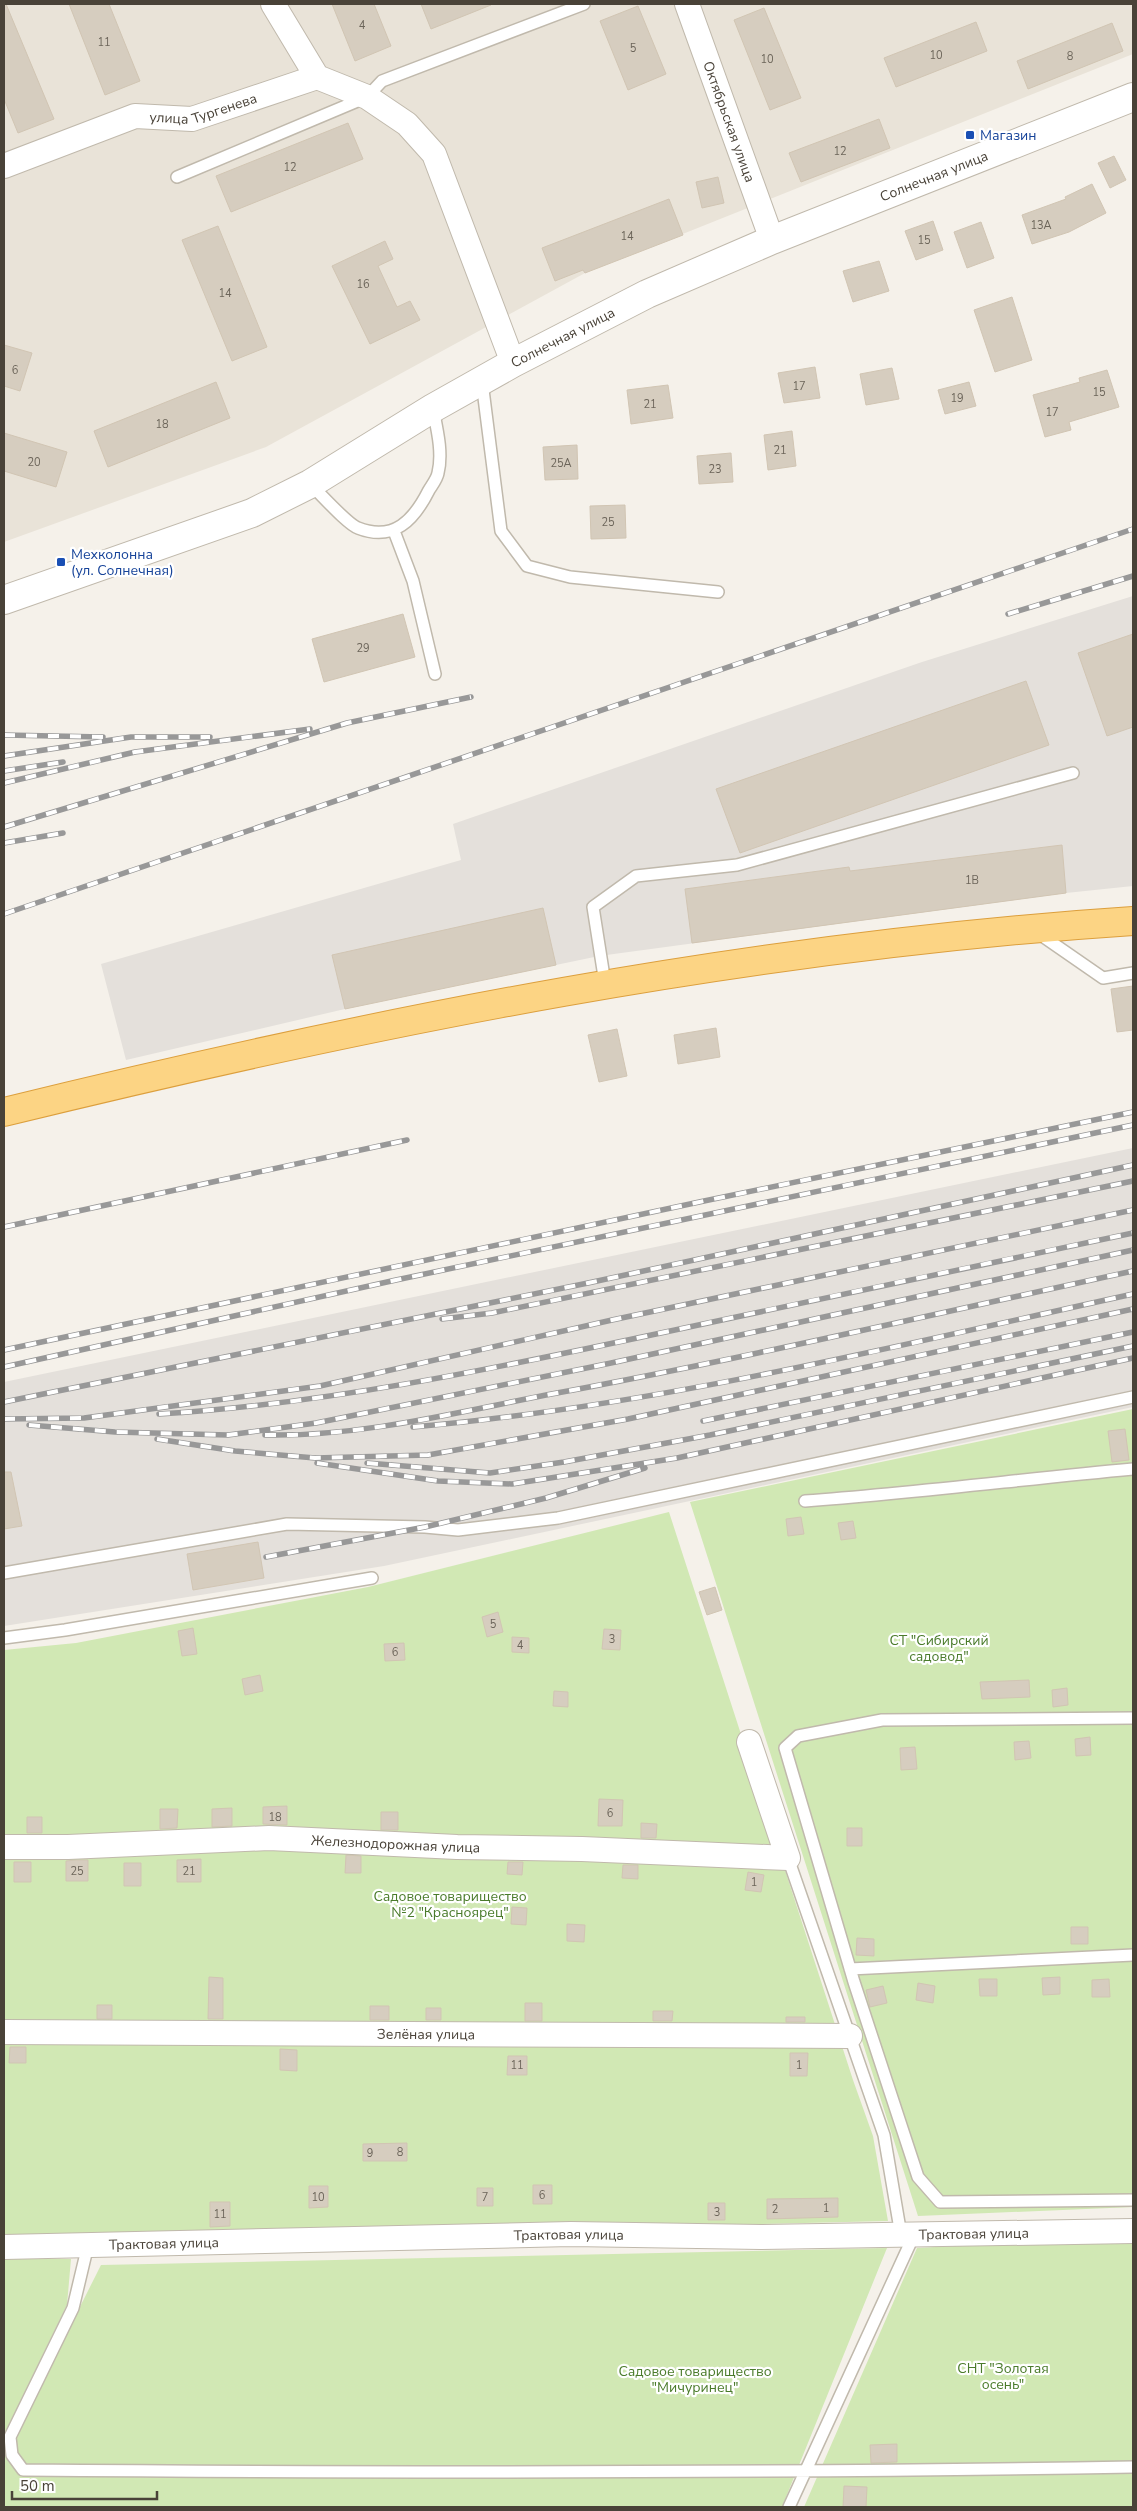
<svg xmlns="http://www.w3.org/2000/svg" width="1137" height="2511" font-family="'Nunito Sans',sans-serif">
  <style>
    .residential { fill: #e9e3d8 }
    .industrial { fill: #e4e0db }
    .green { fill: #d1e8b4 }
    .building { fill: #d6cdbf; stroke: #d1c5b3 }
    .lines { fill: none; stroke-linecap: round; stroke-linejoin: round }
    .service-casing { stroke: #c0b9ac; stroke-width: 14 }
    .minor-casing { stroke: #c0b9ac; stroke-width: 26 }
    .tertiary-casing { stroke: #c0b9ac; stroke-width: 30 }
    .trunk-casing { stroke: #dc9f3d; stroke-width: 30 }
    .service { stroke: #fff; stroke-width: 11 }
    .minor { stroke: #fff; stroke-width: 24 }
    .tertiary { stroke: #fff; stroke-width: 28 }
    .trunk { stroke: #fcd484; stroke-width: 28 }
    .rail-casing { stroke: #989898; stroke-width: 5.5 }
    .rail { stroke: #fff; stroke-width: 4; stroke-dasharray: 11; stroke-linecap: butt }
    .transit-dot { fill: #1a4fb4; stroke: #fff; stroke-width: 2 }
    .labels { text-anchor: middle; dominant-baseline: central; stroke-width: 4.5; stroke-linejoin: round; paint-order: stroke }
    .number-label { font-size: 11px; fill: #6c655a }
    .street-label { font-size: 14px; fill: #494238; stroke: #fff }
    .transit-label { font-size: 14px; fill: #164399; stroke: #fff; text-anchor: start }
    .park-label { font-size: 14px; fill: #4a7b2b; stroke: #fff }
  </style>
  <rect width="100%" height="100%" fill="#f5f1ea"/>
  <path class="residential" d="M4,4h1129v50l-548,219 -319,174 -262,95z"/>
  <path class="industrial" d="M1133,596v290l-67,7 -467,63 -254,53 -219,51 -25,-96 360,-104 -8,-36 469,-162z
    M1133,1148v259l-749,159 -380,60v-244z"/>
  <path class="green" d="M1133,1409v798l-215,9 -228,-714z
    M669,1512l184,568 20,56 15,85 -884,21v-592l72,-7 292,-56z
    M1133,2236v271h-329l113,-259z
    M887,2248l-105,259h-778v-49l97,-193z
    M4,2258l67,1 -4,46 -63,130z"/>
  <path class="building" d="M4,4h2l48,115 -36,14 -14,-34z
    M69,4h40l31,77 -35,14z
    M332,4h42l17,42 -36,15z
    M421,4h70v1l-60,24z
    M638,6l28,68 -38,16 -28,-69z
    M764,8l37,90 -31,12 -36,-90z
    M976,22l11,29 -91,36 -12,-29z
    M1112,23l11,28 -95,38 -11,-28z
    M879,119l11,29 -89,34 -12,-29z
    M348,123l15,36 -132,53 -15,-36z
    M1114,156l12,24 -16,8 -12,-25z
    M718,177l6,26 -22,5 -6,-26z
    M1092,184l14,29 -37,19 -37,12 -10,-29 44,-16 -1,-2z
    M669,199l14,36 -98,38 -2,-3 -28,11 -13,-33z
    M933,221l10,29 -27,10 -11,-29z
    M981,222l13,36 -27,10 -13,-36z
    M218,226l49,121 -35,14 -50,-121z
    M385,241l8,18 -15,7 19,41 13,-6 10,19 -50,24 -38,-78z
    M879,261l10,30 -36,11 -10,-31z
    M1012,297l20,63 -37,12 -21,-62z
    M4,345l28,8 -12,38 -16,-5z
    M815,367l5,31 -36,5 -6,-30z
    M892,368l7,31 -33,6 -6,-31z
    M1107,370l12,37 -50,15 2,8 -26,7 -12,-42 47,-13 -1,-4z
    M216,382l14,36 -122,49 -14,-36z
    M969,382l7,24 -31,8 -7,-24z
    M668,385l5,33 -42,6 -4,-34z
    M792,431l4,35 -28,4 -4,-35z
    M4,433l63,19 -11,35 -52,-16z
    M577,445l1,34 -33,1 -2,-33z
    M731,453l2,29 -34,2 -2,-28z
    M625,505l1,33 -35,1 -1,-33z
    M403,614l12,43 -91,25 -12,-43z
    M1133,634v93l-26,9 -29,-83z
    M1026,681l23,64 -309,108 -24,-64z
    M1062,845l4,48 -374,50 -7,-54 164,-22 1,4z
    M543,908l13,57 -211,44 -13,-54z
    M1133,986v44l-16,2 -6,-43z
    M716,1028l4,29 -42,7 -4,-29z
    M617,1029l10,47 -28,6 -11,-47z
    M1125,1429l4,31 -17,2 -4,-31z
    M4,1472h7l11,54 -18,3z
    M801,1517l3,17 -16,2 -2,-17z
    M853,1521l3,17 -15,2 -3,-17z
    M258,1542l6,36 -71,12 -6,-36z
    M715,1587l7,23 -15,5 -8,-23z
    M498,1612l5,20 -16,5 -5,-20z
    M193,1628l4,26 -15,2 -4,-25z
    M604,1629l17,1 -1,20 -18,-1z
    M512,1637l17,1v15l-17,-1z
    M404,1643l1,17 -20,1 -1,-17z
    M260,1675l3,16 -18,4 -3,-16z
    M1029,1680l1,17 -48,2 -2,-17z
    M1067,1688l1,17 -15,2 -1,-17z
    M554,1691l14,1v15l-15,-1z
    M1090,1737l1,18 -15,1 -1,-17z
    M1029,1741l2,17 -16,2 -1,-18z
    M915,1747l2,22 -16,1 -1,-22z
    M599,1799l24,1 -1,26h-24z
    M287,1806v19l-24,-1v-17z
    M232,1808v18l-20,1v-18z
    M160,1809h18l-1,19 -17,1z
    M381,1812h17v18h-17z
    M27,1817h15v16h-15z
    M641,1823l16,1 -1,14h-15z
    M847,1828h15v18h-15z
    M346,1855l15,1v17h-16z
    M201,1859v23h-24v-22z
    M76,1860h12v21h-22v-20z
    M14,1862h17v20h-17z
    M508,1862h15l-1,13 -15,-1z
    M124,1863h17v23h-17z
    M623,1865h15v14l-16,-1z
    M748,1872l16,3 -3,17 -16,-2z
    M512,1907l15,1 -1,17 -15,-1z
    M567,1924l18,1 -1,17 -17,-1z
    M1071,1927h17v17h-17z
    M857,1938l17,1v17l-18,-1z
    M209,1977l14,1v41h-15z
    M1060,1977v17l-17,1 -1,-17z
    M979,1979h18v17h-17z
    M1109,1979l1,18h-18v-17z
    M918,1983l17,3 -2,17 -17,-3z
    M883,1986l4,17 -17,4 -4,-17z
    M525,2003h17v18h-17z
    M97,2005h15v14h-15z
    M370,2006h19v14h-19z
    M426,2008h15v12h-15z
    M653,2011h20l-1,10h-19z
    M786,2017h19v5h-19z
    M10,2047h16v16h-17z
    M280,2049l17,1v21l-17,-1z
    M790,2053h18l-1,23h-17z
    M508,2056h19v19h-20z
    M407,2143v18h-44v-17z
    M533,2185h19v19h-19z
    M309,2186h19v21l-19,1z
    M477,2188h16v18h-16z
    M838,2198v19l-71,2v-20z
    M210,2202h20v24l-20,1z
    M708,2203h17v17h-17z
    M897,2444v18l-26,1 -1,-18z
    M844,2486l23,1 -1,20h-23z"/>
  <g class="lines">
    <defs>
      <path id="service" d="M177,177l190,-80 15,-16 202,-77
        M482,382l19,149 26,35 43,11 148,15
        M310,484c10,9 37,40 48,44 36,14 56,-8 71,-38 3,-5 8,-11 9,-17 5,-20 -1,-44 -5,-64
        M394,531l19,50 22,93
        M1038,933l65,45 30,-5
        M605,983l-12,-76 43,-31 101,-11 336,-92
        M805,1501c110,-8 219,-22 328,-32
        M4,1573l283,-49 138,3 33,3 100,-12 575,-121
        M4,1638l61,-8 307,-52
        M1133,1718l-251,2 -84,16 -13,12 69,234 64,195 22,25 193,-2
        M788,1858l96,277 17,100
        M850,1969l283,-14
        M88,2245l-15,63 -63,129 2,18 11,15c370,3 740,3 1110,-3
        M789,2507l125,-272"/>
      <g id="minor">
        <path d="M273,4l44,73 50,20 40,27 27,30 79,209"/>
        <path id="s1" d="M687,4l85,236"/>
        <path id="s2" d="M4,166l131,-50 57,3 125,-42"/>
        <path id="s3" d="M4,1847h64l201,-9 188,9 125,2 206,9 -39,-116"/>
        <path id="s4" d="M4,2032l846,4"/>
        <path id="s5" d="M4,2247l567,-13 190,3 372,-6"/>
      </g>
      <g id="tertiary">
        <path id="s6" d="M4,600l248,-87 58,-29 123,-76 80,-45 134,-69 125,-54 361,-143"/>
      </g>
      <path id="trunk" d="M4,1112c371,-91 747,-166 1129,-191"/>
    </defs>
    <use href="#service" class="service-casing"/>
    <use href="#minor" class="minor-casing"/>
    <use href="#tertiary" class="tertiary-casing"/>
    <use href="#trunk" class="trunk-casing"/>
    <use href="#service" class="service"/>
    <use href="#minor" class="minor"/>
    <use href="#tertiary" class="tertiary"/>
    <use href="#trunk" class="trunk"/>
    <defs>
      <path id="rail" d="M1008,614l125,-38
        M4,735l99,2
        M4,756l127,-19h79
        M4,771l59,-9
        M4,783l131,-31 175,-23
        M4,827l343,-104 124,-26
        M4,843l59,-10
        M4,914l1129,-385
        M4,1227l403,-87
        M442,1319l50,-6 641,-132
        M4,1350l700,-149 429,-89
        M4,1367l392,-87 737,-155
        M4,1402l584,-119 545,-118
        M159,1414c167,-10 333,-45 497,-80 159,-34 318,-68 477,-101
        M4,1419l80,-1 236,-32 292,-66 521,-110
        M703,1421l430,-89
        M29,1425l86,7 113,3 88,-12 295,-60 522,-113
        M413,1427c243,-21 482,-81 720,-133
        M265,1435c94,2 189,-22 281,-40 197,-36 392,-82 587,-124
        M157,1439l78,12 80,7 113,-3 200,-36 505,-110
        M317,1463l121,18 74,3 165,-26 456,-100
        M367,1463l123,10 74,-11 146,-27 423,-89
        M266,1557l159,-30 121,-29 99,-30"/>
    </defs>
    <use href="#rail" class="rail-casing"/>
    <use href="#rail" class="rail"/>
  </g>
  <g class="transit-dot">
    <rect x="965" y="130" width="10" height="10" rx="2.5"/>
    <rect x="56" y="557" width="10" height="10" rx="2.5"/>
  </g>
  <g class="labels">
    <g class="number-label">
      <text x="362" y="25">4</text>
      <text x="104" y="42">11</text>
      <text x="633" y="48">5</text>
      <text x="936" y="55">10</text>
      <text x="1070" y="56">8</text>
      <text x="767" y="59">10</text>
      <text x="840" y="151">12</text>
      <text x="290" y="167">12</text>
      <text x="1041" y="225">13А</text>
      <text x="627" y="236">14</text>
      <text x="924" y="240">15</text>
      <text x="363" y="284">16</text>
      <text x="225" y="293">14</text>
      <text x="15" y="370">6</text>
      <text x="799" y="386">17</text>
      <text x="1099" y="392">15</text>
      <text x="957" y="398">19</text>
      <text x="650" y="404">21</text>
      <text x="1052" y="412">17</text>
      <text x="162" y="424">18</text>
      <text x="780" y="450">21</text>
      <text x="34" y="462">20</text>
      <text x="561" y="463">25А</text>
      <text x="715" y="469">23</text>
      <text x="608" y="522">25</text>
      <text x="363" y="648">29</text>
      <text x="972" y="880">1В</text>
      <text x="493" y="1624">5</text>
      <text x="612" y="1639">3</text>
      <text x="520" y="1645">4</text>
      <text x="395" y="1652">6</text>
      <text x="610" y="1813">6</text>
      <text x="275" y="1817">18</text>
      <text x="77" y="1871">25</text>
      <text x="189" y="1871">21</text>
      <text x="754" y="1882">1</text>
      <text x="517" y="2065">11</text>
      <text x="799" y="2065">1</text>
      <text x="400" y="2152">8</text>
      <text x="370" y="2153">9</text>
      <text x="542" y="2195">6</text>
      <text x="318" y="2197">10</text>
      <text x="485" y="2197">7</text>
      <text x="826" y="2208">1</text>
      <text x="775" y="2209">2</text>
      <text x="717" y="2212">3</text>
      <text x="220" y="2214">11</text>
    </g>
    <g class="street-label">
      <text stroke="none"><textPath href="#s2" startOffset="210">улица Тургенева</textPath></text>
      <text stroke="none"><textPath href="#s1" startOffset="125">Октябрьская улица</textPath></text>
      <text stroke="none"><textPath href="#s6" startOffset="1025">Солнечная улица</textPath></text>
      <text stroke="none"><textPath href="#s6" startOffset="620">Солнечная улица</textPath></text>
      <text stroke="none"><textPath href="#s3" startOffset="392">Железнодорожная улица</textPath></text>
      <text stroke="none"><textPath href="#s4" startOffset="422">Зелёная улица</textPath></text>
      <text stroke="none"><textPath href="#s5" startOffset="970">Трактовая улица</textPath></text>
      <text stroke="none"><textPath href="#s5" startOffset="565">Трактовая улица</textPath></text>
      <text stroke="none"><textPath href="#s5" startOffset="160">Трактовая улица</textPath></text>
    </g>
    <g class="transit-label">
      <text x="980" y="135">Магазин</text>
      <text x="71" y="554">Мехколонна<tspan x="71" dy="16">(ул. Солнечная)</tspan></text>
    </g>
    <g class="park-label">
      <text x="939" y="1640">СТ "Сибирский<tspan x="939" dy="16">садовод"</tspan></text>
      <text x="450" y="1896">Садовое товарищество<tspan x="450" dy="16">№2 "Красноярец"</tspan></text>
      <text x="1003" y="2368">СНТ "Золотая<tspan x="1003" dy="16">осень"</tspan></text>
      <text x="695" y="2371">Садовое товарищество<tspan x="695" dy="16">"Мичуринец"</tspan></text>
    </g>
  </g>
  <rect width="1137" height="2511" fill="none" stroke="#494238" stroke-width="10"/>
  <path d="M12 2491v8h145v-8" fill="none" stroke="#494238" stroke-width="2.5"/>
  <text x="20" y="2491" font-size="15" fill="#494238" stroke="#ffffff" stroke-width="4" paint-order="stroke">50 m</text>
</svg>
